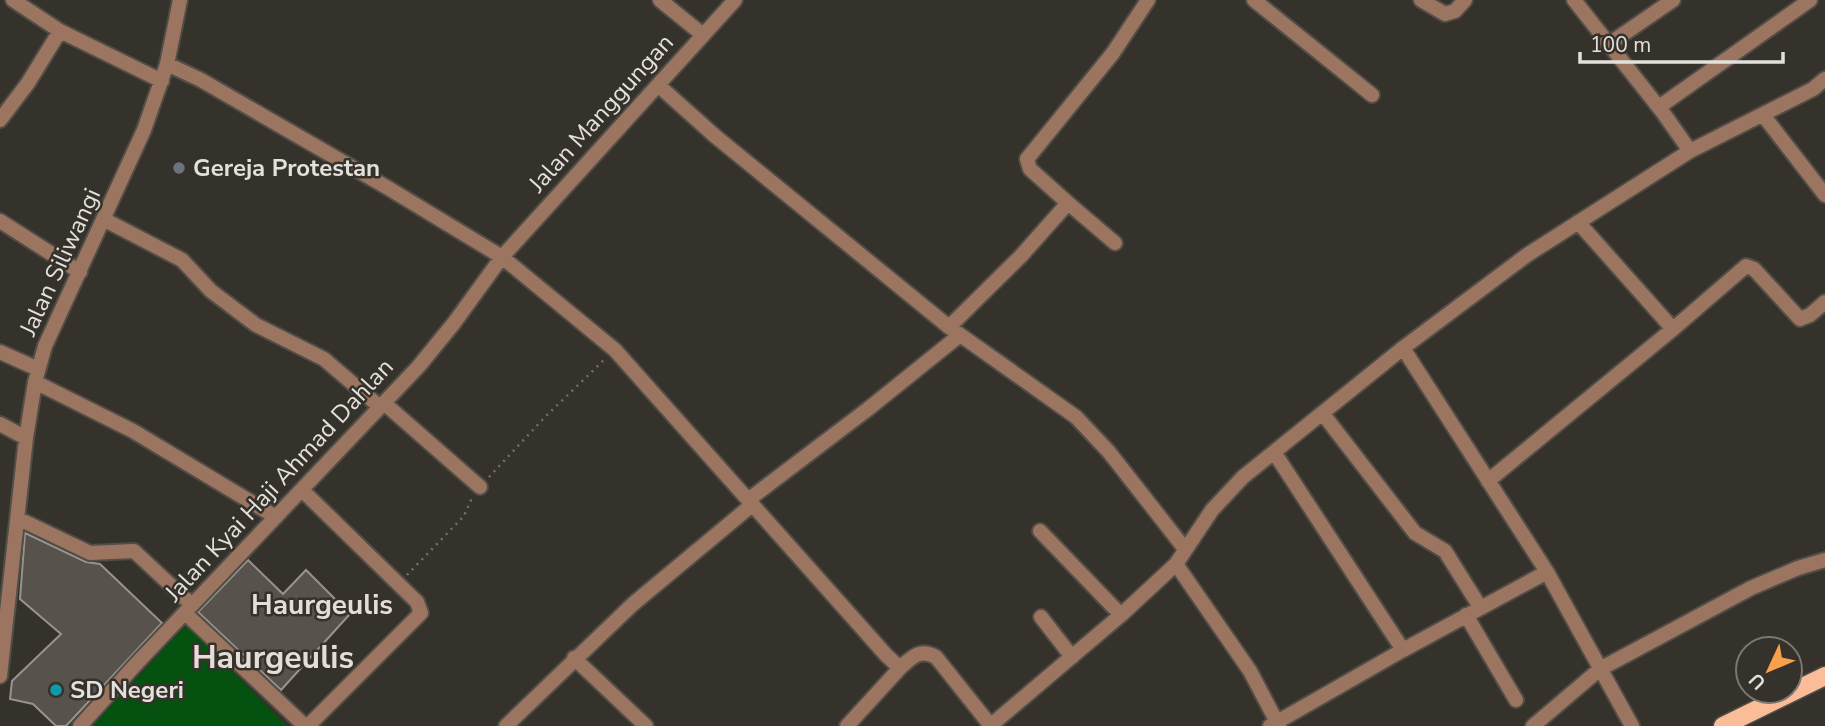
<svg xmlns="http://www.w3.org/2000/svg" width="1825" height="726" font-family="'Nunito Sans',sans-serif">
  <style>
    .green { fill: #045110 }
    .building { fill: #57524b; stroke: #98938c; stroke-width: 2 }
    .lines { fill: none; stroke-linecap: round; stroke-linejoin: round }
    .minor-casing { stroke: #514d47; stroke-width: 18 }
    .major-casing { stroke: #514d47; stroke-width: 21 }
    .path { stroke: #73706a; stroke-width: 2.5; stroke-dasharray: 2 5; stroke-linecap: butt }
    .minor { stroke: #9b755f; stroke-width: 14 }
    .major { stroke: #fbbd98; stroke-width: 18 }
    .worship-dot { fill: #6b7280; stroke: #35312b; stroke-width: 2.5 }
    .culture-dot { fill: #0f9aa8; stroke: #35312b; stroke-width: 2.5 }
    .labels { text-anchor: middle; dominant-baseline: central; stroke-width: 5; stroke-linejoin: round; paint-order: stroke }
    .street-label { font-size: 24px; fill: #e4e1dd; stroke: #35312b }
    .poi-label { font-size: 24px; font-weight: bold; fill: #e4e1dd; stroke: #35312b; text-anchor: start }
    .quarter-label { font-size: 28px; font-weight: bold; fill: #e4ded6; stroke: #35312b }
    .district-label { font-size: 32px; font-weight: bold; fill: #e4ded6; stroke: #35312b }
  </style>
  <rect width="100%" height="100%" fill="#35312b"/>
  <path class="green" d="M186,625l99,99v2h-193z"/>
  <path class="building" d="M25,533l61,29 14,2 62,59 -96,103h-10l-23,-22 -23,-5 2,-18 49,-47 -41,-35z
    M248,560l35,34 23,-24 44,44 -69,76 -83,-78z"/>
  <g class="lines">
    <defs>
      <path id="minor" d="M13,0l47,31 102,50
        M660,0l43,35
        M1254,0l118,95
        M1421,0l24,14 10,-3 10,-11
        M1574,0l90,114 26,37
        M1609,44l64,-44
        M167,64l34,16 187,108 114,69 113,93 271,305 14,13c12,-11 20,-20 36,-11l55,69
        M658,85l57,51 234,191 127,90 33,35 76,97
        M1659,107l151,-107
        M1763,115l62,80
        M0,120l28,-37 32,-52
        M1068,203l47,40
        M105,220l77,40 29,31 45,34 68,34 56,48
        M0,221l80,51
        M1578,222l95,107 73,-63 8,3 46,50 10,-4 15,-13
        M949,327l72,-71 47,-53 -38,-34 -3,-10 86,-106 35,-53
        M1403,348l144,224 85,154
        M0,352l38,17
        M35,382l98,49 143,86
        M384,403l96,84
        M1323,414l92,119 30,18 35,56
        M0,424l26,14
        M1274,452l129,198
        M1488,481l185,-152
        M302,490l115,112 4,11 -113,113
        M748,500l120,-91 92,-74
        M19,519l71,34 44,-2 58,54
        M1040,531l81,84
        M1176,564l74,107 29,55
        M185,613l120,113
        M1466,615l50,85
        M1041,617l31,40
        M574,658l72,68
        M0,676l26,-238 9,-56 10,-36 99,-216 23,-66 13,-64
        M80,726l57,-63 282,-297 35,-43 48,-66 233,-257
        M506,726l127,-122 120,-100
        M847,726l53,-58
        M990,726l131,-111 55,-51 36,-54 31,-33 160,-129 124,-93 163,-104 123,-62 12,-10
        M1270,726l133,-76 144,-78
        M1533,726l67,-57 151,-81 47,-20 27,-8"/>
      <path id="major" d="M1723,726l102,-50"/>
    </defs>
    <use href="#minor" class="minor-casing"/>
    <use href="#major" class="major-casing"/>
    <path class="path" d="M489,477l56,-60 60,-58
      M407,575l57,-59 8,-18"/>
    <use href="#minor" class="minor"/>
    <use href="#major" class="major"/>
  </g>
  <circle class="worship-dot" cx="179" cy="168" r="7"/>
  <circle class="culture-dot" cx="56" cy="690" r="7"/>
  <g class="labels">
    <g class="street-label">
      <text transform="translate(601 113) rotate(-48)">Jalan Manggungan</text>
      <text transform="translate(60 262) rotate(-65)">Jalan Siliwangi</text>
      <text transform="translate(279 480) rotate(-47)">Jalan Kyai Haji Ahmad Dahlan</text>
    </g>
    <g class="poi-label">
      <text x="193" y="168">Gereja Protestan</text>
      <text x="70" y="690">SD Negeri</text>
    </g>
    <g class="quarter-label">
      <text x="322" y="605">Haurgeulis</text>
    </g>
    <g class="district-label">
      <text x="273" y="657">Haurgeulis</text>
    </g>
  </g>
  <g transform="translate(1769 670) rotate(226)"><circle r="33" fill="#35312b" stroke="#7b7772" stroke-width="2"/>
  <path d="M0-5L12 26L0 18L-12 26Z" fill="#f9a04d"/>
  <text y="-10" font-size="19" font-weight="bold" text-anchor="middle" fill="#e4e1dd">U</text>
  </g>
  <path d="M1580 52v10h203v-10" fill="none" stroke="#e4e1dd" stroke-width="3.5"/>
  <text x="1590" y="52" font-size="21" fill="#e4e1dd" stroke="#35312b" stroke-width="5" paint-order="stroke">100 m</text>
</svg>
